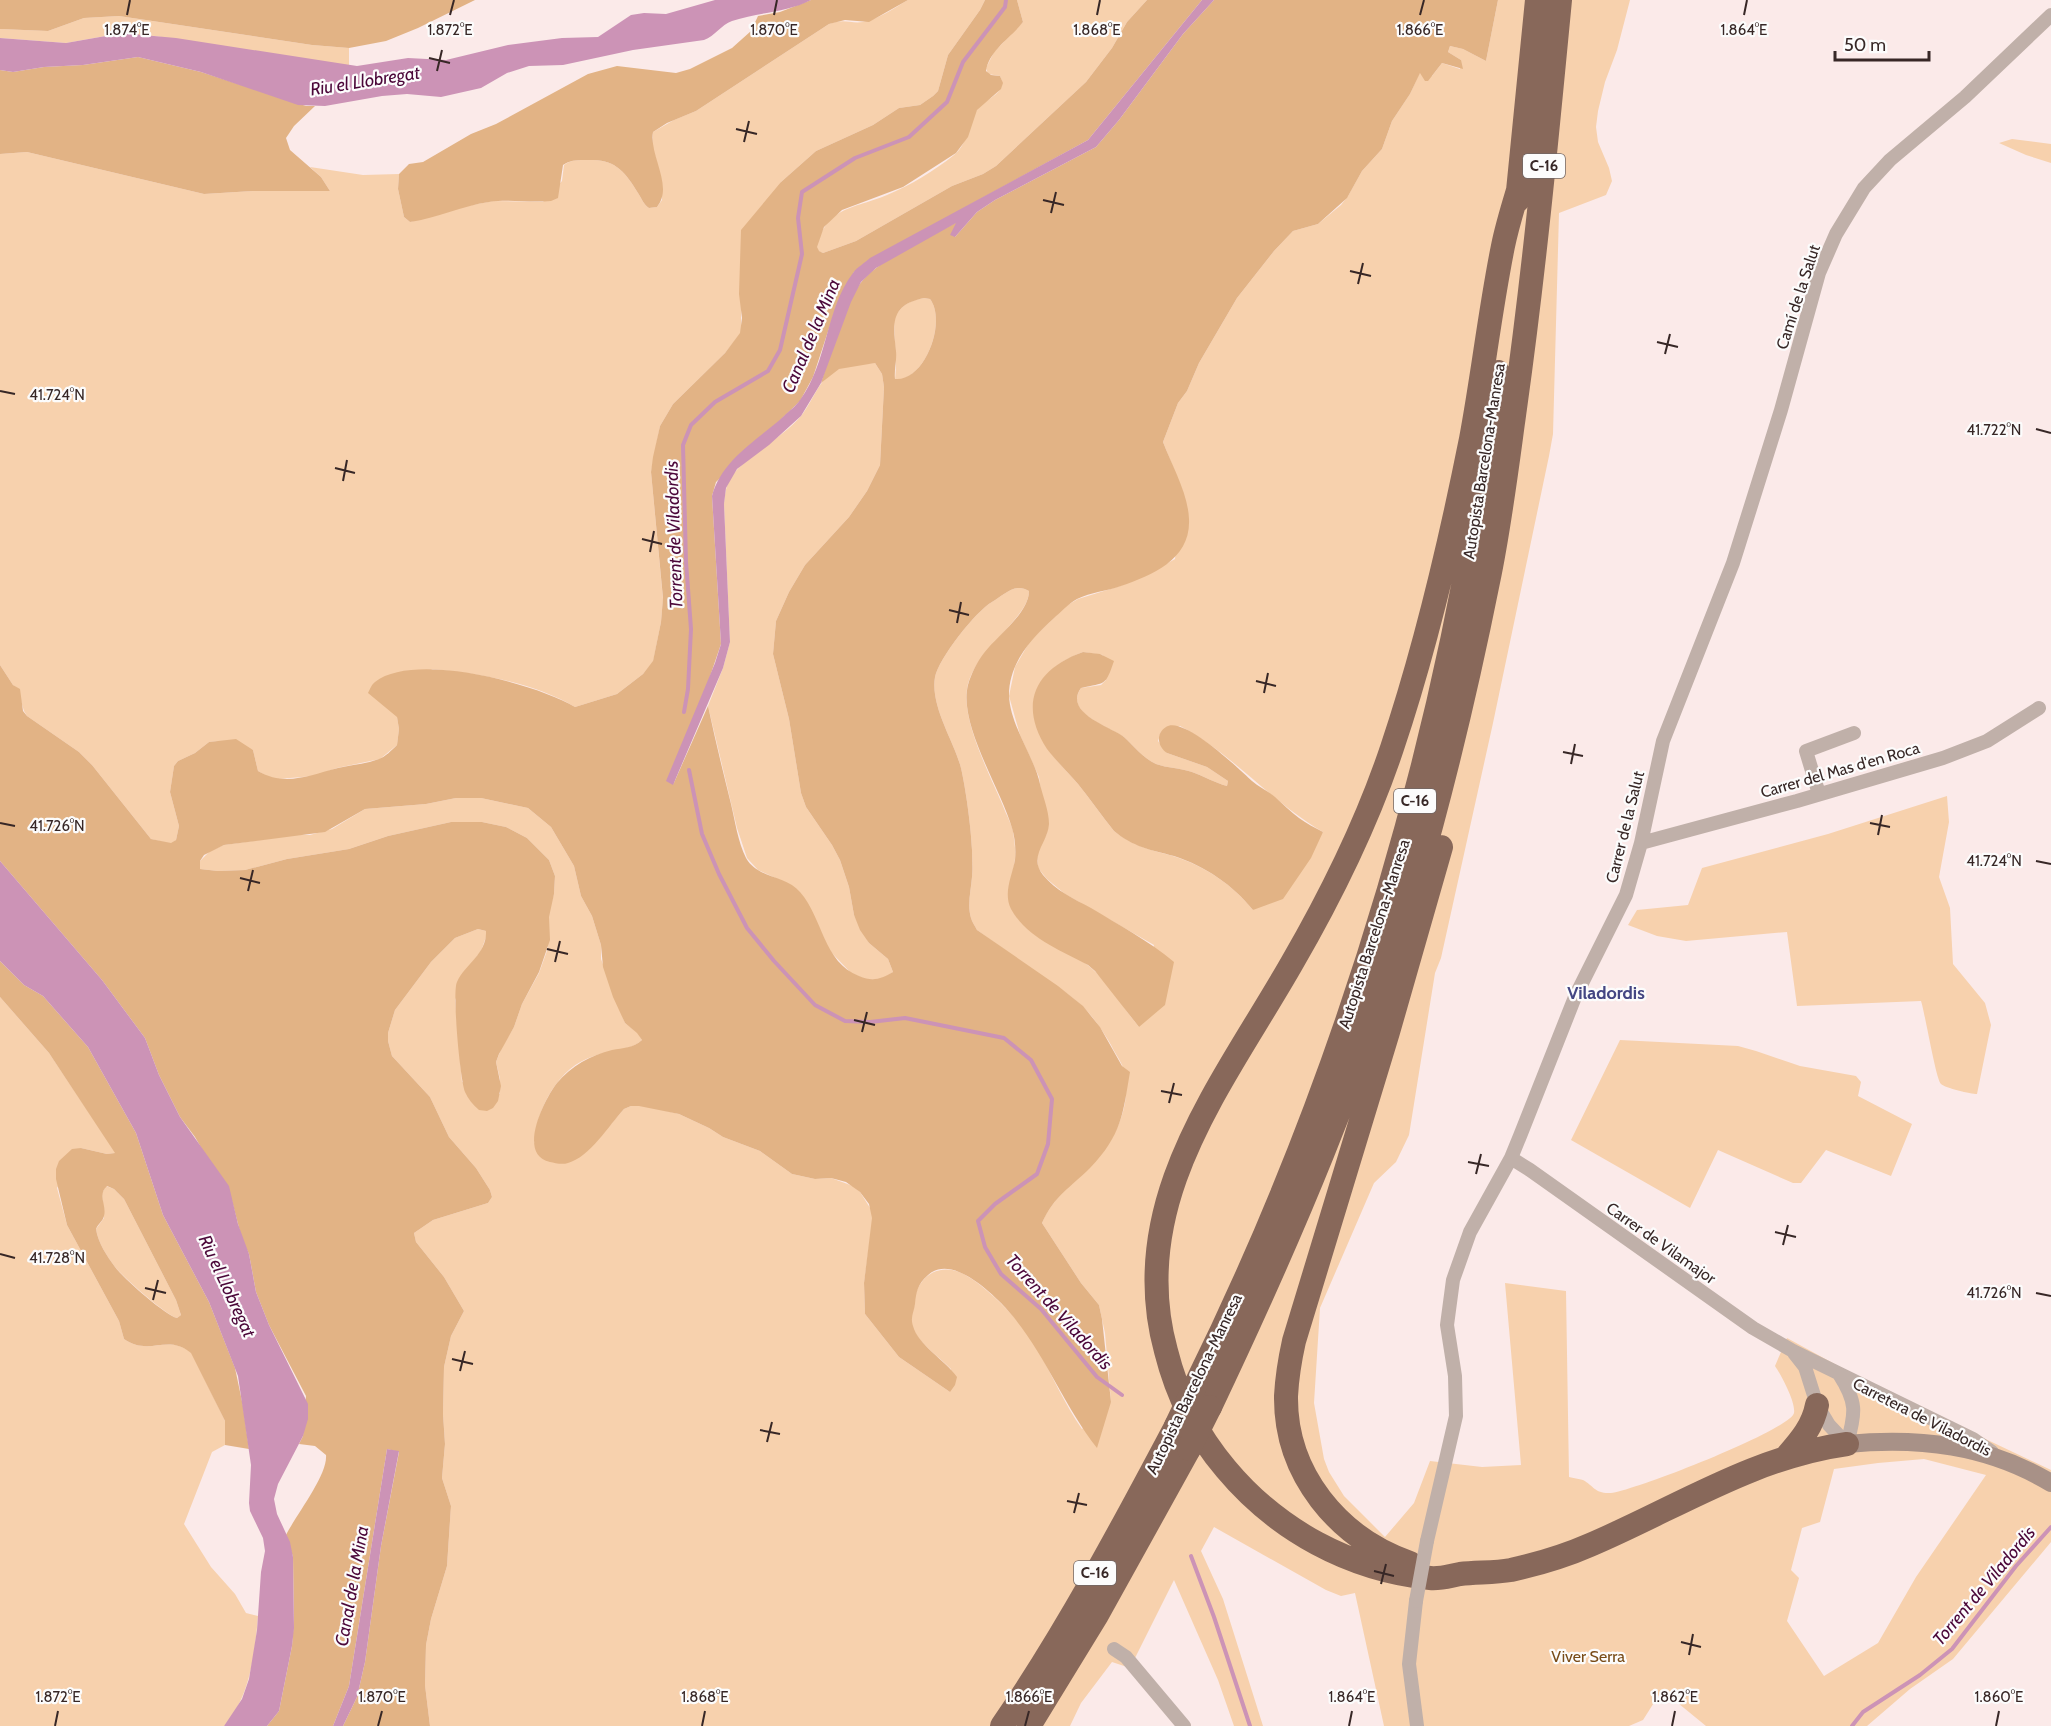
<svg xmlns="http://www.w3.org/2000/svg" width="2051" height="1726" font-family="Cabin,sans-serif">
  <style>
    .green { fill: #f7d1ad; fill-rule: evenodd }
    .forest { fill: #e2b385; fill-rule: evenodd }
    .water { fill: #cc93b6 }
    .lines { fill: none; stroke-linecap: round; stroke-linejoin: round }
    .stream { stroke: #cc93b6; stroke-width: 4 }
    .street { stroke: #c0b0a9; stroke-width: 14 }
    .secondary { stroke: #a89187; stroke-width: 18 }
    .highway { stroke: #88685a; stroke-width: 24 }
    .street-bridge { stroke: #c0b0a9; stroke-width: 14 }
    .highway-bridge { stroke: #88685a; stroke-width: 24 }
    .ticks { fill: none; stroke: #372726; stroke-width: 2 }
    .labels { text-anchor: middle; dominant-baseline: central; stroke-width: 4.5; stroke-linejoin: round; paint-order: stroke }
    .shield { fill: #fcfcfc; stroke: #726766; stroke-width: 1.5 }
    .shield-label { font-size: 15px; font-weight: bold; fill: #372726 }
    .street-label { font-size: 16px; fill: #372726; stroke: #fcfcfc }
    .park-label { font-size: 16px; fill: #794c18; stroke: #fcfcfc }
    .water-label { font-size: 18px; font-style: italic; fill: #4b0739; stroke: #fcfcfc }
    .neighbourhood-label { font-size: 18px; font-weight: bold; fill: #444683; stroke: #fcfcfc }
    .ticks-label { font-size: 15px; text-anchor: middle; fill: #372726; stroke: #fcfcfc; stroke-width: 4.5; stroke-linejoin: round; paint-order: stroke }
  </style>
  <rect width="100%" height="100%" fill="#fbeae9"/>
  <path class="green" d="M908,0h77l-5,10 -32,45 -10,36 -5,5 -13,9 -21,3 -26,17 -57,26 -35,31 -40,128v23l-16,20 -52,51 -13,22 -9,46 12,127 -2,23 -8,40 -10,12 -26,20 -42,13c-43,-25 -94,-33 -143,-38l-35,48 2,12 -2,16 -17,14 -43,9 -23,8 -36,3 -10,-2 -10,-6 -5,-21 -33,-9 -11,1 -14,11 -17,8 -4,5 -4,26 9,34 -3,14 -5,4 -20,-5 -59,-74 -13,-13 -52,-36 -3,-5 -7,-23 -4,-3 -13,-20v-511l27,-2 177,42 49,-3h77l-9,-14 -11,-10 53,8 36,-1 -1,15 6,28 6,5 47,-14 36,-7 50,1 19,-21 2,-16c8,-6 16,-5 27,-5 24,-1 35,13 47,33 4,6 5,11 11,15l8,-1 5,-7v-16l-9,-36v-16l21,-12 22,-9 133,-87c16,-6 21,0 34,-2 16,-3 31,-14 45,-22z
    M1017,0h130l-20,22 -15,26 -26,34 -90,84 -13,8 -31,12 -96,55 -33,12 -7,-3c9,-44 38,-41 71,-55 24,-10 47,-24 67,-40 16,-13 15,-37 25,-48 9,-9 29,-15 21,-31l-12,-2 -2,-6 8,-16 29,-30z
    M1498,0h132l-13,50 -12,32 -7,29 -2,16 2,15 11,26 3,13 -6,14 -47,18 -6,221 -4,22 -56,267 -52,235 -6,15 -26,162 -13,27 -22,21 -54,125 -6,95 10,56 5,13 15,24 41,41 29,-34 16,-42 52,6 39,-2 -16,-182 61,8 3,186c4,1 10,2 14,3 11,6 12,14 28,13 23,-2 179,-63 183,-80 2,-11 -13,-38 -19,-47l12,-28 97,53 167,79v72l-98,117 -43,30 -43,37h-161l-44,-36 -19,30 -14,6h-245l-29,-133 -14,3 -15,-6 -112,-63 -13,24 22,48 40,127h-29l-16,-46 -44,-100 -44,88 -18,-6 -31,41 -11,23h-640l-5,-41 1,-40 5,-26 16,-53 4,-60 -9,-28 3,-34 -2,-30 1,-47 7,-31 13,-25 -20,-34 -28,-35 -2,-9 19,-13 55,-17 4,-6 -2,-7 -14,-22 -27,-31 -19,-40 -38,-41 -4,-15v-8l7,-23 36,-48 24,-24 23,-9 8,2v6l-5,14 -10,13 -16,36 7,82 38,12v-15l-4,-17 6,-15 12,-20 8,-23 17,-31 9,-25 1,-39 5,-15 1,-18 -6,-16 -22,-22 -21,-11 -24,-5h-31l-63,14 -39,13 -62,10 -42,11 -27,1 -18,-2v-8l10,-10 14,-6 70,-10h16l22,-6 33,-20 61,-5 30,-6h25l47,10 23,19 23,39 7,30 11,20 9,29v14l24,64 13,10 4,7c-12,11 -33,11 -48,16 -36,11 -57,52 -60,87h60l30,-34 7,-3h16l32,8 30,14 14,9 37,14 32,23 23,5 16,-1 22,8 7,6 12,19v14l-8,58 1,31 34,43 51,35 1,-23c-13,-13 -30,-24 -38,-40 -4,-8 -1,-15 1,-22 1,-5 0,-9 2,-14 8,-23 30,-30 51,-17 25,15 55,47 70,72 15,27 27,55 45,81l29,-27 -6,-69 -6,-28 -18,-22 -39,-60c14,-34 48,-49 67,-80 14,-22 23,-52 13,-78 -3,-7 -8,-13 -11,-20 -8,-14 -18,-29 -30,-40 -13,-12 -27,-20 -41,-30 -21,-15 -42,-30 -63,-45 -2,-4 -5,-8 -6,-12 -4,-13 0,-28 1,-41 1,-9 0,-18 0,-27 -1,-23 -6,-60 -11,-82 -7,-27 -31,-62 -26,-91 4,-19 41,-66 57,-75 12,-7 23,-20 37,-11 0,28 -56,59 -62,98 -5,33 23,86 36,117 3,8 8,17 10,25 1,9 3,19 2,28 -2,19 -12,39 1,57 23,30 50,30 74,51 20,17 33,41 49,60l15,-82 -89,-51 -18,-15 -9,-11 -1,-15 10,-20 -8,-56 -19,-42 -11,-39 6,-29 15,-26 36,-35 12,-7 42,-13 28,-12 27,-15 8,-67 -20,-50 15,-39 9,-12 12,-28 38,-65 37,-47 19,-20 25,-7 23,-19 7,-9 14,-25 20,-22 10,-28 18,-27 10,-22 12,4 10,-13 18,6 1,-9 -13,-8 2,-6 13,3 23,12zM1083,652l20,3 3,25 -5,5 -20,3c-18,25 29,39 43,49 10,9 19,21 32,27 11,4 25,4 36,8 12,4 23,11 35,14l1,-5 -21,-14 -40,-14 -9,-12 3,-9 19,-6c53,28 91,76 143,106l-70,78c-20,-25 -48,-44 -80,-54 -22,-6 -40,-10 -59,-25 -12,-15 -24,-32 -36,-47 -10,-12 -22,-23 -30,-35 -29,-44 -12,-80 35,-97zM1924,1459l62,16 -70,102 -38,66 -54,33 -37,-55 12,-43 -8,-8 11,-42 18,-6 14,-53 44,-6z
    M119,16l193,29 37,3v18l-194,-30 -38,-2 -51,9 -66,-5v-9l48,2 36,-13z
    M2012,139l39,5v19l-25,-8 -27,-12z
    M924,298l6,1c17,22 -5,82 -35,81l1,-14 -2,-46c5,-14 16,-20 30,-22z
    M875,363l7,11 2,13 -4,78 -13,26 -18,26 -44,48 -16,27 -13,29 -3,33 16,65 12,74 5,14 26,38 8,15 9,27 5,28 15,28 19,16 5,13 -12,8 -16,-1 -14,-6 -22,-23 -6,-14 -37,-53 -28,-13 -11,-12 -10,-30 -29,-122 15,-38 7,-26 -6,-138c1,-10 2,-19 7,-27 15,-22 52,-39 70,-61 13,-16 17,-37 37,-47 11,-5 26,-5 37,-6z
    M1947,796l2,26 -10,55 11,31 3,56 32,39 6,22 -14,69c-6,0 -32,-6 -36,-10 -5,-4 -16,-71 -20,-83l-124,5 -10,-74 -101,9 -29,-5 -29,-11 9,-15 51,-5 14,-37 126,-34z
    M0,997l49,56 67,100 -9,1 -26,-6 -24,40 10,37 52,96 5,18c26,18 43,-6 68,14l33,68v24l-13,7 -28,72 27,43 24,27 11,19 12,3c-3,37 -8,82 -34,110h-224z
    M1620,1040l118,6 18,5 44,15 56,10 5,6 -3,14 54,28 -21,52 -65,-26 -25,33h-8l-75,-33 -28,58 -119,-68z
    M106,1186l8,3 10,10 52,101 5,15 -4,3c-11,-3 -53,-40 -62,-51 -8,-11 -17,-24 -19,-38l8,-11 -2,-25z"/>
  <path class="forest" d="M0,0h475l-57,28 -32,13 -37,7 -37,-3 -193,-29 -35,2 -36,13 -48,-2z
    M811,0h97l-39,22 -24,-2 -16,4 -133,87 -29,12 -14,9c-4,24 21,54 4,75l-8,1c-6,-4 -7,-9 -11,-15 -12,-20 -23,-34 -47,-33 -11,0 -19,-1 -28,5l-5,33 -7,3c-21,2 -42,-2 -62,1 -27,4 -52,16 -79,20l-6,-5 -6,-28 1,-15 10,-10 14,-2 48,-28 25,-10 92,-50 29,-8 59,7 14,-4 42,-21 19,-17 7,-15 22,-4z
    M985,0h32l6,22c-12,16 -34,28 -37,49l5,4 9,1 3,7 -2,6 -24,21 -9,27 -12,16 -53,34 -61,23 -18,17 -7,20 2,4 4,2 33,-12 96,-55 31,-12 13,-8 90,-84 26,-34 15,-26 20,-22h55l-114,140 -124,68 -110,64 -17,32 -24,73 -13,24 -84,81 -4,14 9,148 -48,141 35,-79c7,33 15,66 23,98 4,17 7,38 15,54 12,21 40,17 54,34 23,26 23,70 59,84 14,6 22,3 34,-4l-5,-13 -19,-16 -9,-13 -6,-15 -5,-28 -9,-27 -8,-15 -26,-38 -5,-14 -12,-74 -16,-65 3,-33 13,-29 16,-27 44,-48 18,-26 13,-26 4,-78 -2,-13 -7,-11 -36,6 -18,14c8,-25 26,-85 42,-103 23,-25 64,-41 94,-58l-2,15 22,-25 18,-12 101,-53 23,-27 64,-86 31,-34h284l-12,61 -23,-12 -13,-3 -2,6 13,8 2,9 -21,-6 -14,18h-3l-5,-8 -10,21 -18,27 -10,28 -20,22 -15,27 -29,26 -25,7 -19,20 -37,47 -38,65 -12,28 -9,12 -15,39c9,24 25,51 26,77 2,40 -36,56 -68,67 -14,5 -30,6 -44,13 -9,5 -16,13 -24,20 -22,20 -44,44 -44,76 1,31 25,61 31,89 3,13 9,27 9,40 -1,19 -21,32 -6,51 12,15 31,24 48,33 28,17 58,33 83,54l-9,43 -26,22 -44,-56 -7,-6c-28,-15 -61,-27 -77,-56 -8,-16 1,-33 4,-49 1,-10 0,-23 -3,-32 -11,-39 -54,-104 -44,-143 3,-11 9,-23 16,-32 13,-17 45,-40 45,-62 -14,-9 -25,4 -37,11 -16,9 -53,56 -57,75 -5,29 19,64 26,91 5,22 10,59 11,82 0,9 1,18 0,27 -1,13 -5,28 -1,41 1,4 4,8 6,12l81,56 25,20 17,21 22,39 8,6c-7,41 -8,63 -40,96 -19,19 -36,28 -48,55l39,60 18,22 3,14 9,83 -14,46c-36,-46 -55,-103 -96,-145 -15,-15 -52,-49 -74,-27 -9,8 -11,16 -12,28 -1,8 -5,13 -2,22 5,19 32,34 44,51l-2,8 -5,7 -51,-35 -34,-43 -1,-31 8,-65 -3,-14 -9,-12 -14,-10 -15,-4 -16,1 -23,-5 -32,-23 -37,-14 -14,-9 -30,-14 -40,-8h-8l-7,3c-15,16 -34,48 -56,54 -6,2 -13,0 -18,-1 -34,-7 -5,-64 7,-79 14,-17 34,-28 55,-33 11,-2 21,-2 30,-10l-5,-7 -12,-10 -12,-26 -10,-30 -2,-22 -9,-29 -11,-20 -7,-30 -23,-39 -23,-19 -47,-10h-25l-30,6 -61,5 -40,23 -101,13 -20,10 -4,6v8l18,2 27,-1 42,-11 62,-10 39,-13 63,-14h31l24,5 21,11 22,22 6,16 -1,18 -5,23 1,23 -11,32 -17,32 -8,23 -15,27 -3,8 5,24 -3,15 -5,7 -6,3 -8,-1c-6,-5 -11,-11 -14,-18 -5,-13 -13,-100 -8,-110 9,-19 30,-28 29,-51l-8,-2 -23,9 -24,24 -36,48 -7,23v8l4,15 38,41 19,40 27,31 14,22 2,7 -4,6 -55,17 -19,13 2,9 28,35 20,34 -13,25 -7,31 -1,47 2,30 -3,34 9,28 -4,60 -16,53 -5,26 -1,40 5,41h-87l14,-29 8,-35 16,-116 18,-94 -12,-3 -38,237 -16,40h-66l12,-15 13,-65 2,-26 -1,-63 -7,-22c10,-20 42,-60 40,-80l-11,-9 -16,-2 4,-8 3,-40 -37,-71 -13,-33 -7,-38 -7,-15 -10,-38 -37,-64 -15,-20 -21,-42 -14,-37 -43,-58 -102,-119v-196l13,20 7,4 3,22 4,5 52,36 13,13 59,74 20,4 5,-3 3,-14 -9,-34 4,-26 4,-5 17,-8 14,-11 27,-3 17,11 5,21c27,16 52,4 80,-3 13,-3 28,-4 41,-9 6,-2 13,-9 18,-14l2,-16 -2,-12 -29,-24c2,-4 4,-9 7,-11 40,-31 161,2 200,25l42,-13 26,-20 10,-13 8,-39 2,-24 -12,-126 2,-15 7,-31 13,-22 52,-51 15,-20 2,-15 -3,-24 2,-64 40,-48 35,-31 57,-26 26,-17 21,-3 13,-9 5,-5 10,-36 32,-45zM924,298l6,1c17,22 -5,83 -35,80 -1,-9 2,-18 1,-28 -3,-28 -6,-46 28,-53z
    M138,57l63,15 105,34h9l-21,20 -8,12 4,12 31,27 9,14h-77l-49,3 -177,-42 -27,2v-84l13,2 31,-5 39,-2z
    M1083,652l17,2 14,7c-9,26 -8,21 -33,27 -18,25 30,39 43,49 10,9 19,21 32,27 11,4 25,4 36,8 12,4 23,11 35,14l1,-5 -21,-14 -40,-14c-9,-6 -12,-19 -1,-26 17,-12 73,42 86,54 7,6 16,10 23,16 8,7 16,15 24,21 7,5 16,10 24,14l-12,26 -28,41 -30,11c-20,-25 -48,-44 -79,-54 -23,-6 -41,-9 -60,-25 -12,-15 -24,-32 -36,-47 -10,-12 -22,-23 -31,-35 -29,-45 -12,-80 36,-97z
    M0,961l24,24 19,11 45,51 48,86 27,82 46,87 26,66 8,38 6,43 -24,-4v-24l-34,-68c-24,-20 -41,4 -67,-14l-5,-18 -52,-96 -11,-46v-10l3,-8 13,-12 9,-1 26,6 8,-1 -66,-100 -49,-56zM107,1186l7,3 10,10 52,101 5,15 -4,3c-12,-3 -54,-40 -62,-51 -8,-11 -17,-24 -19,-38 2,-5 7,-8 8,-13 3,-11 -7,-21 3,-30z"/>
  <path class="water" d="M715,0h96c-25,13 -53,12 -79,21 -11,4 -17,15 -28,19l-71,10 -70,15 -34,1 -22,7 -26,15 -40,9 -34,-3 -25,2 -57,10 -27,-1 -97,-33 -63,-15 -55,8 -39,2 -31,5 -13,-2v-32l66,5 51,-9h15l44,4 181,28 51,-8 38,2 62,-15 54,-7 36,-1 33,-22 13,-2 22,1z
    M1202,0h12l-31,34 -64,86 -23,27 -101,53 -18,12 -22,25 -5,-2 6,-12 -80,45 -15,14 -10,20 -30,81 -20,33 -32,29 -32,24 -11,19 -2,16 6,138 -7,26 -50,117 -7,-4 49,-118 6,-19 -9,-148c10,-37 46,-56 72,-80 5,-5 12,-10 16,-16 28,-38 25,-90 53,-127 4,-6 12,-10 17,-15l218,-118z
    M0,861l102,119 43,58 14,37 21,42 49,69 9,38 11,30 7,38 13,33 39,79v15l-5,17 -25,48 -4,15 3,15 13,28 3,15 1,71 -2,18 -13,65 -12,15h-43l18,-27 7,-20 8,-49 4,-58 4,-21 -2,-13 -13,-27 -1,-8 2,-38 -13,-89 -29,-74 -46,-87 -27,-82 -48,-86 -45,-51 -19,-11 -24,-24z
    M387,1449l12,2 -18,95 -16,116 -8,35 -14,29h-10l16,-40z"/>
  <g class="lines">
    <path class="stream" d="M684,712l4,-23 3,-60 -5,-67 -3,-117 8,-20 24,-23 53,-31 12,-21 22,-96 -4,-36 4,-26 53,-34 54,-21 38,-35 16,-40 42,-55 1,-7
      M689,770l13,64 17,40 28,54 27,33 41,44 30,16 25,1 35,-4 99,20 27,22 21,39 -4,45 -11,30 -42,30 -17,17 7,26 16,27 40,35 56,68 25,18
      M1191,1556l23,61 36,109
      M1852,1726l11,-14 57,-37 32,-26 64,-83 35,-39"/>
    <path class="street" d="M1819,794l-13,-43 48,-18
      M1641,843l156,-42 146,-43 44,-17 52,-33
      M1511,1158l19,12 223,158 40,23 180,88 19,13
      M1794,1353l11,14 12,38 12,20 18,19c9,-32 10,-42 -8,-70
      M1427,1541l29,-125 -1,-40 -8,-51 6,-45 17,-48 41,-74 9,-22 55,-139 51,-102 15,-52 22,-102 70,-178 48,-153 38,-137 17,-39 28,-46 26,-28 75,-63 86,-82
      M1416,1601l-7,63 8,62
      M1114,1649l12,8 58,69"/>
    <path class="secondary" d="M1847,1444c72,-7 141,1 204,39"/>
    <path class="highway" d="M1519,187c-6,20 -12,39 -16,59 -13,64 -20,129 -32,193 -21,105 -45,208 -79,309 -25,75 -60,146 -100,215 -69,121 -167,239 -126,388 11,44 31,84 60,118 51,61 124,101 204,109 11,1 19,-2 30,-4 17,-2 34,-1 51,-4 27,-6 54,-14 79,-25 85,-36 163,-88 257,-101
      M1517,201l20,-201
      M1196,1384c157,-317 256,-661 302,-1012
      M1210,1407c40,-84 78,-168 113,-255 74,-183 126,-376 165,-570 12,-57 19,-116 27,-174 19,-135 32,-272 45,-408
      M1787,1456c14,-16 26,-30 30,-51
      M1410,1563c-72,-25 -125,-89 -124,-167 1,-19 4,-37 8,-55l94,-309 53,-185
      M1002,1726c65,-95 120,-198 174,-300
      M1029,1726l68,-111 92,-166"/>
    <path class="street-bridge" d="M1416,1601l11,-60"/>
    <path class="highway-bridge" d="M1176,1426l20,-42
      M1189,1449l21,-42"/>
  </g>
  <path class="ticks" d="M127,15l3,-15M450,15l4,-15M774,15l3,-15M1097,15l3,-15M1420,15l4,-15M1744,15l3,-15M429,58l21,5M437,71l5,-21M736,129l21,5M744,142l5,-21M1043,200l21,5M1051,213l5,-21M1350,271l21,5M1358,284l5,-21M1657,342l21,5M1665,354l5,-20M0,391l15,3M2036,429l15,4M335,468l20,5M343,481l4,-21M642,539l20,5M650,552l4,-21M949,610l20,5M957,623l4,-21M1256,681l20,5M1264,693l4,-20M1563,752l20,4M1571,764l4,-20M0,823l15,3M1870,823l20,4M1878,835l4,-20M2036,861l15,3M240,878l20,5M248,891l5,-21M547,949l21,5M555,962l5,-21M854,1020l21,5M862,1032l5,-20M1161,1091l21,4M1169,1103l5,-20M1468,1162l21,4M1476,1174l5,-20M1775,1232l21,5M1783,1245l5,-20M0,1254l15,4M145,1288l21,5M2036,1293l15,3M153,1300l5,-20M452,1359l21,5M460,1371l5,-20M760,1430l20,4M767,1442l5,-20M1067,1501l20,4M1074,1513l5,-20M1374,1571l20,5M1381,1584l5,-20M1681,1642l20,5M1689,1655l4,-21M55,1726l3,-15M378,1726l4,-15M702,1726l3,-15M1025,1726l4,-15M1349,1726l3,-15M1672,1726l3,-15M1996,1726l3,-15"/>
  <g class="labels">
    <g class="shield">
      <rect x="1523" y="154" width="42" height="24" rx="4.5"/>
      <rect x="1394" y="789" width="42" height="24" rx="4.5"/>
      <rect x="1074" y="1561" width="42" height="24" rx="4.5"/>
    </g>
    <g class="shield-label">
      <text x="1544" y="166">C-16</text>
      <text x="1415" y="801">C-16</text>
      <text x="1095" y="1573">C-16</text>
    </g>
    <g class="street-label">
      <text transform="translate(1798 297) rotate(-72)">Camí de la Salut</text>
      <text transform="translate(1484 461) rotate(-81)">Autopista Barcelona-Manresa</text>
      <text transform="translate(1840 770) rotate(-16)">Carrer del Mas d'en Roca</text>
      <text transform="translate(1625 827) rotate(-76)">Carrer de la Salut</text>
      <text transform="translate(1374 934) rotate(-72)">Autopista Barcelona-Manresa</text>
      <text transform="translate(1661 1243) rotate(35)">Carrer de Vilamajor</text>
      <text transform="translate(1194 1384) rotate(-64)">Autopista Barcelona-Manresa</text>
      <text transform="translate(1922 1417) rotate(27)">Carretera de Viladordis</text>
    </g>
    <g class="park-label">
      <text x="1588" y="1656">Viver Serra</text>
    </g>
    <g class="water-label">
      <text transform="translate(365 81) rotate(-9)">Riu el Llobregat</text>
      <text transform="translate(811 336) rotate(-67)">Canal de la Mina</text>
      <text transform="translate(674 535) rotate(-92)">Torrent de Viladordis</text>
      <text transform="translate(227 1286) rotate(65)">Riu el Llobregat</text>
      <text transform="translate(1059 1312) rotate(48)">Torrent de Viladordis</text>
      <text transform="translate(352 1586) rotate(-80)">Canal de la Mina</text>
      <text transform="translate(1984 1586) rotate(-50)">Torrent de Viladordis</text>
    </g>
    <g class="neighbourhood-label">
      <text x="1606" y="993">Viladordis</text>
    </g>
  </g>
  <g class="ticks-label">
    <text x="127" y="35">1.874°E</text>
    <text x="450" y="35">1.872°E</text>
    <text x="774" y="35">1.870°E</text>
    <text x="1097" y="35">1.868°E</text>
    <text x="1420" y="35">1.866°E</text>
    <text x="1744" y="35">1.864°E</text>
    <text x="57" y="400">41.724°N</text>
    <text x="1994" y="435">41.722°N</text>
    <text x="57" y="831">41.726°N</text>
    <text x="1994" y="866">41.724°N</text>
    <text x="57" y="1263">41.728°N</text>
    <text x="1994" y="1298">41.726°N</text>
    <text x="58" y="1702">1.872°E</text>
    <text x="382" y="1702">1.870°E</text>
    <text x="705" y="1702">1.868°E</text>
    <text x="1029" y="1702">1.866°E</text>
    <text x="1352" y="1702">1.864°E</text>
    <text x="1675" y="1702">1.862°E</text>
    <text x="1999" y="1702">1.860°E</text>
  </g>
  <path d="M1835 51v9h94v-9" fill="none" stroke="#372726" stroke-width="3"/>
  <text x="1844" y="51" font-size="18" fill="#372726" stroke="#fcfcfc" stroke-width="4.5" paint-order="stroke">50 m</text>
</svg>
